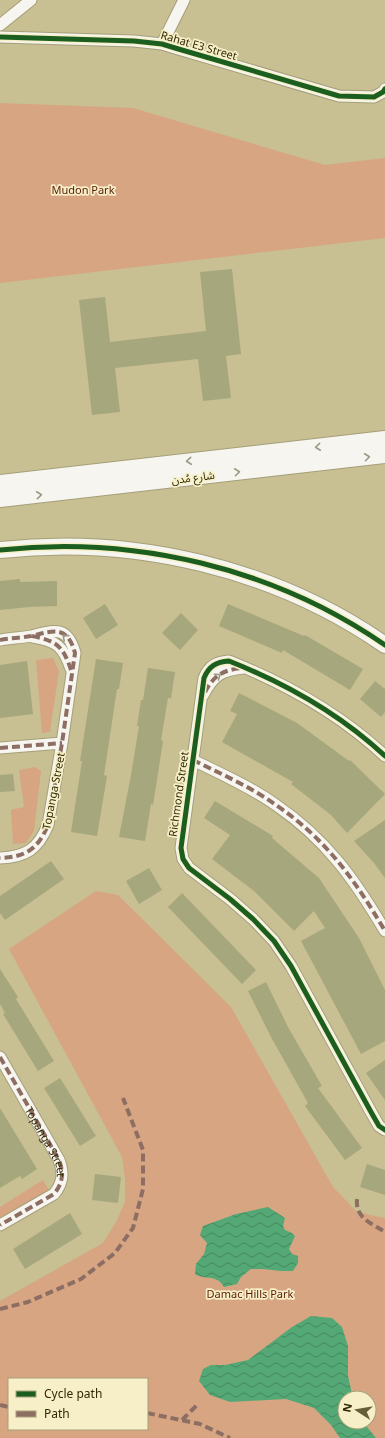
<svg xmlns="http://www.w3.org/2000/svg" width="385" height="1438" font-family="'Noto Sans','Noto Sans Arabic',sans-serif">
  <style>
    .green { fill: #d7a582; fill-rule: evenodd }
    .water { fill: url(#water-waves) }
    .building { fill: #a7a77e }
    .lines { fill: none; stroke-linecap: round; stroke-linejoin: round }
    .street-casing { stroke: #a59f7a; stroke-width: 13 }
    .secondary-casing { stroke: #a59f7a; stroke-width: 18 }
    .street { stroke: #f7f5ef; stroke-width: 11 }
    .secondary { stroke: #f7f5ef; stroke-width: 16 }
    .quiet { stroke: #8d6e63; stroke-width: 4; stroke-dasharray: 8 4; stroke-linecap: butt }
    .cycleway-casing { stroke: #f6efc7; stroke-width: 8 }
    .cycleway { stroke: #1b5e20; stroke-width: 5 }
    .oneway { stroke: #9d9986 }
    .labels { text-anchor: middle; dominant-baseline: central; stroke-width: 3.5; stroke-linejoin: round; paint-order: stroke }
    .street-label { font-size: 11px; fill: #302905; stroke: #f6efc7 }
    .park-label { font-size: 11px; fill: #591a03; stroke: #f6efc7 }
  </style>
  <defs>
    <pattern id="water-waves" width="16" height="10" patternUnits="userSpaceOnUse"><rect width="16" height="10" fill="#53a875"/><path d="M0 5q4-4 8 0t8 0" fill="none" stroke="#45895e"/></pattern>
  </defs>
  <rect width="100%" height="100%" fill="#c8bf92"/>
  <path class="green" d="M0,103l133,5 192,57 60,-7v80l-385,45z
    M53,658l6,13 -9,61 -8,1 -6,-73z
    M35,767l6,4 -7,60 -8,12 -13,1 -2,-34 13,-3 -5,-37z
    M96,891l22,4 113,112 102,180 24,25 28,6v220h-385v-137l103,-58 13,-21 9,-20v-23l-3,-22 -113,-208zM9,1379h138v50h-138zM345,1398h24v24h-24z
    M43,1180l8,14 -51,30v-17z"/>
  <path class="water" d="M268,1207l17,11 -2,8 2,4 7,3 3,3 -6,13 3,5 6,2v7l-5,8h-12l-18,-2h-12l-10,8 -4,7 -13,3c-2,-3 -4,-6 -7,-7 -7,-4 -15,-1 -22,-6l1,-10 8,-10 3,-11 -7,-8 3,-9 33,-12z
    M311,1316l21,2 10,9 6,19v30l5,22h-8v24h18l13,16h-36l-9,-13 -17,-17 -28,-9 -56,3 -20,-7 -11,-14 4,-12 8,-4h14l23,-5 44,-33z"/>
  <path class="building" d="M232,269l9,85 -15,2 5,42 -28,3 -5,-42 -83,9 5,44 -28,3 -13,-115 26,-3 5,45 96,-11 -6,-59z
    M20,579v3l37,-1v25l-28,1 -29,3v-29z
    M105,604l13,21 -22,14 -13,-21z
    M228,604l76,32 1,-1 58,34 -13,21 -67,-40 -1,3 -63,-27z
    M181,613l17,17 -18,20 -18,-17z
    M96,659l27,4 -4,26h-2l-13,86 3,1 -10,60 -26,-4 11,-71h-2z
    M27,661l6,53 -33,4v-53z
    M148,668l27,4 -4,26h-3l-7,42 2,1 -4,26 -6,38 -2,-1 -6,37 -26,-4 12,-62 8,-49h-2l4,-26h2z
    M375,681l10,8v23l-4,5 -21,-18z
    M239,693l58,30 52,38 1,-1 35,34 -38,39 -16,-18 -40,-31 2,-2 -71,-40 15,-28 -7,-3z
    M13,774l2,17 -15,1v-17z
    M215,801l58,35 -1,2 47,40 40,60 26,52v51l-24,13 -60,-113 24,-13 -11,-17 -20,20 -40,-40 -42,-32 18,-24 -26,-17z
    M385,820v58l-11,-15 -20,-22z
    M51,861l13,18 -59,41 -5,-7v-17z
    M149,868l13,22 -23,14 -13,-23z
    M182,893l74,77 -14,14 -74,-77z
    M0,969l18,28 -2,2 38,62 -16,10 -35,-57 2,-1 -5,-9z
    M266,982l22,45 34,59 -4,2 44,60 -17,12 -40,-54 3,-3 -37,-66 -23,-46z
    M385,1060v40l-19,-27z
    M60,1078l36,58 -16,10 -36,-58z
    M0,1108l37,61 -15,10 -2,-3 -20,12z
    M367,1164l18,6v25l-25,-8z
    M95,1174l26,3 -3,26 -26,-3z
    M70,1213l12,21 -57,35 -12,-20z"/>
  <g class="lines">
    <defs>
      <path id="street" d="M0,25l31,-25
        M0,37l134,4 28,3 13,4 164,48 35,1 9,-5 2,-3
        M162,44l22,-44
        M33,637c24,4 30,9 38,32
        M0,640c10,-2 21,-2 31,-4 22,-5 36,-12 44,17l-13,90 -14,82c-10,24 -22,32 -48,33
        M203,695c11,-20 18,-25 41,-27
        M0,748l62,-5
        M385,756c-45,-42 -98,-72 -156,-95 -13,1 -20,5 -25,17l-23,170 2,11 6,9 41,31 23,20 21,22 17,25 80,146 8,14 6,4
        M193,760c28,14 58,27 83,45 50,34 79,75 109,126
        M0,1057l59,103c5,13 4,23 -5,34l-54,31"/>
      <path id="secondary" d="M0,483l385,-44
        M0,499l385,-44
        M0,550c134,-15 274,18 385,95"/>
    </defs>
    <use href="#street" class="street-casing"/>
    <use href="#secondary" class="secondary-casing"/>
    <use href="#street" class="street"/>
    <use href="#secondary" class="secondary"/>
    <g class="quiet">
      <path d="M32,636c25,5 31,10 39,34"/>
      <path d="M0,640c10,-2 21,-2 31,-4 22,-5 36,-12 44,17l-13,90 -14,82c-10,24 -22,32 -48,33"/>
      <path d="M205,692c9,-17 18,-22 37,-24"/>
      <path d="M0,748l62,-5"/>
      <path d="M193,760c28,14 58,27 83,45 50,34 79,75 109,126"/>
      <path id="s1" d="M0,1057l59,103c5,13 4,23 -5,34l-54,31"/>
      <path d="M357,1199c-2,19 14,24 28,33"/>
      <path d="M0,1309l28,-7 53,-23 34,-26 18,-25 10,-39v-39l-20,-52"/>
      <path d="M0,1405l9,2"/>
      <path d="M147,1413l53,11 30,14"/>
      <path d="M182,1420l15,-15"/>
    </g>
    <defs>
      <path id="cycleway" d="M0,37l134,4 28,3 13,4 164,48 35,1 9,-5 2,-3
        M0,550c134,-15 274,18 385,95
        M385,756c-45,-42 -98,-72 -156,-95 -13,1 -20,5 -25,17l-23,170 2,11 6,9 41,31 23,20 21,22 17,25 80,146 8,14 6,4"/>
    </defs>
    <use href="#cycleway" class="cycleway-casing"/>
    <use href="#cycleway" class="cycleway"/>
  </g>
  <defs><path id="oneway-chevron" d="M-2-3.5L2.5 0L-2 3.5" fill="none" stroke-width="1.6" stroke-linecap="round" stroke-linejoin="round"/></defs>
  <g class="oneway">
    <use href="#oneway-chevron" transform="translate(318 447) rotate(174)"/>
    <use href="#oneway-chevron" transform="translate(367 457) rotate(-7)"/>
    <use href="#oneway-chevron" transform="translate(189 461) rotate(174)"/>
    <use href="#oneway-chevron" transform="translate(237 472) rotate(-7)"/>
    <use href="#oneway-chevron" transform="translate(39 495) rotate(-6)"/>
    <use href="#oneway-chevron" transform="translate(65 637) rotate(-139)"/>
    <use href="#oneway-chevron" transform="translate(218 676) rotate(-36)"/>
  </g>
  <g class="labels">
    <g class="street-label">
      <text transform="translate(199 45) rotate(16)">Rahat E3 Street</text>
      <text transform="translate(193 477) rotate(-7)">شارع مُدن</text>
      <text transform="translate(53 791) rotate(-79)">Topanga Street</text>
      <text transform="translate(178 794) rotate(-82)">Richmond Street</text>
      <text stroke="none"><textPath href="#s1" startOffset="97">Topanga Street</textPath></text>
    </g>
    <g class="park-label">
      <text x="83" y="189">Mudon Park</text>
      <text x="250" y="1293">Damac Hills Park</text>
    </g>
  </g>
  <rect x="8" y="1378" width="140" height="52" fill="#f6efc7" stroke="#a7a079"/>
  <rect x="16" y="1391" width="20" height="6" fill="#1b5e20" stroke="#a7a079"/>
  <text x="44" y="1398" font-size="12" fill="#302905">Cycle path</text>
  <rect x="16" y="1411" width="20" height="6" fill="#8d6e63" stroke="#a7a079"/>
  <text x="44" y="1418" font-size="12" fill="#302905">Path</text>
  <g transform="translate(357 1410) rotate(282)"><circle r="19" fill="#f6efc7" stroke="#a7a079"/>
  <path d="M0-3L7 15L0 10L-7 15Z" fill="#655e36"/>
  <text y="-6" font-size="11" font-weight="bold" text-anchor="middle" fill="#302905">N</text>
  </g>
</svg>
